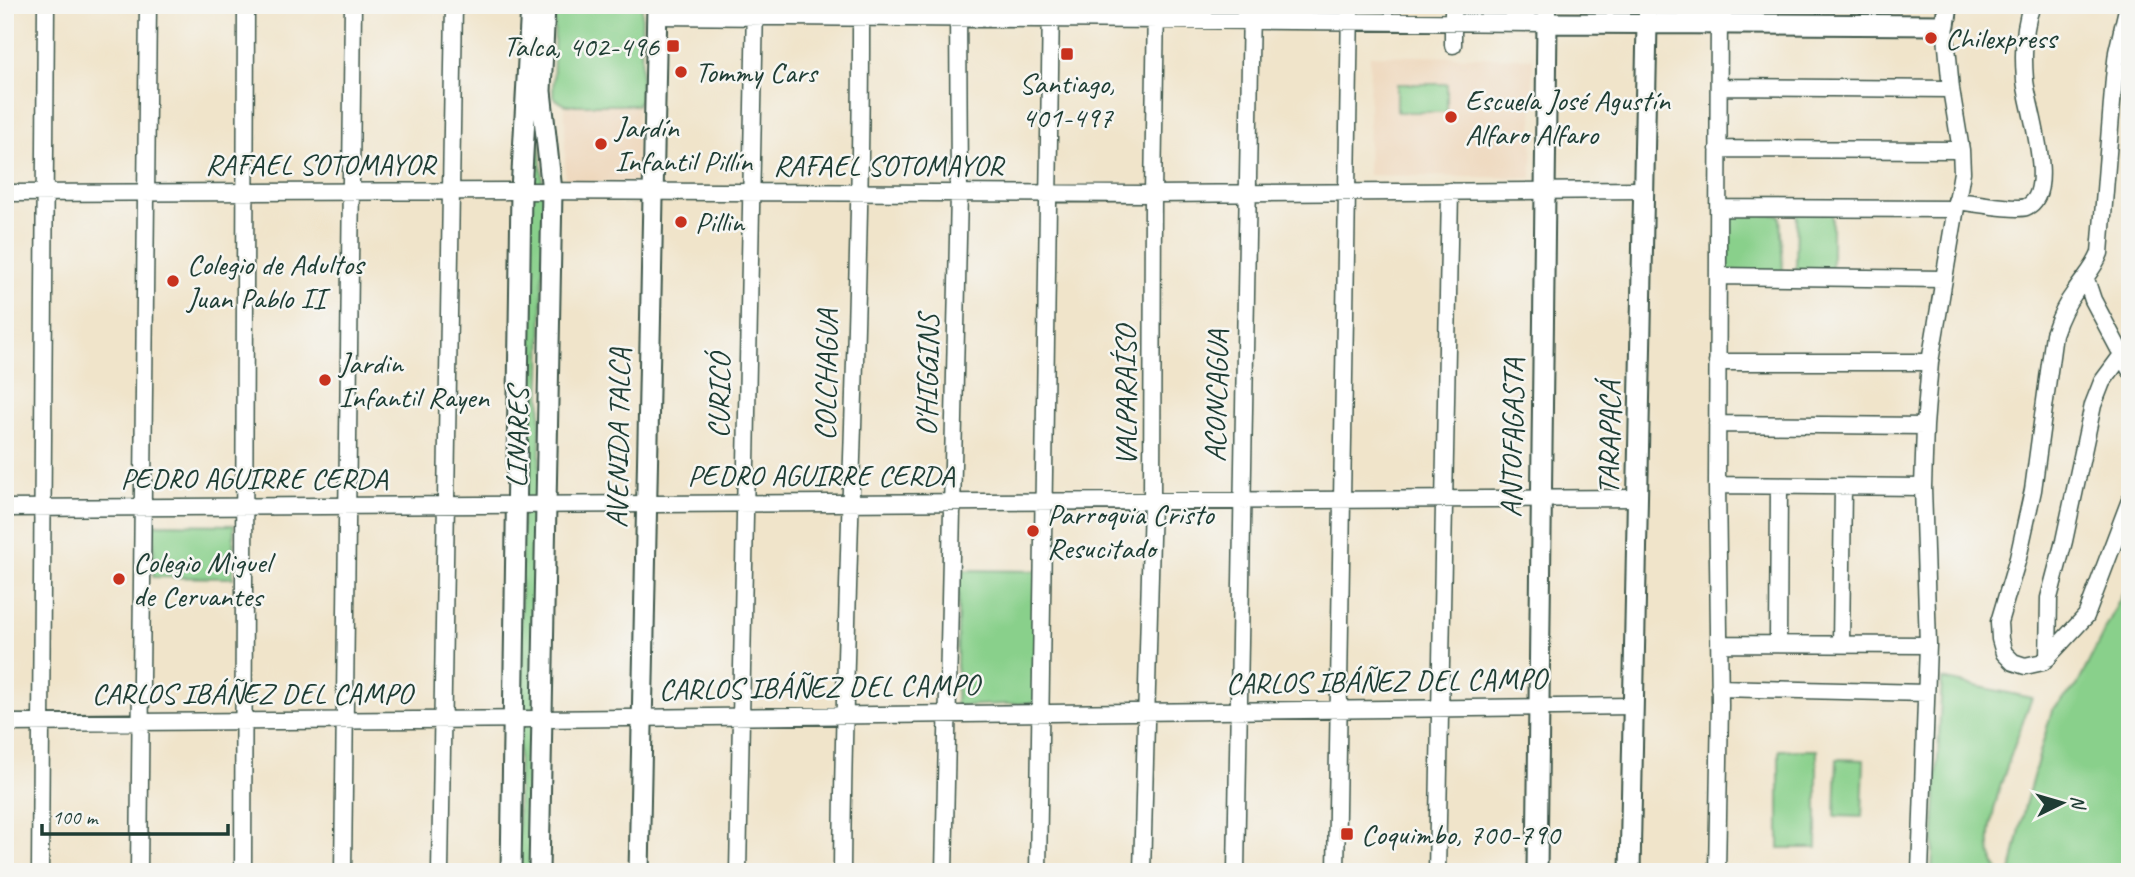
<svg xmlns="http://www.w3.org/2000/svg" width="2135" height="877" font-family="Caveat,sans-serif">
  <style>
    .built { fill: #eed7bb }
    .green { fill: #89d08b; stroke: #548660; stroke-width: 2 }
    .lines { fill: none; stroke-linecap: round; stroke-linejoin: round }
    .minor-casing { stroke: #3e564a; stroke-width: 19 }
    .major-casing { stroke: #3e564a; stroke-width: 23 }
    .minor { stroke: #fff; stroke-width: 16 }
    .major { stroke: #fff; stroke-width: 19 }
    .poi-dot { fill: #c8321e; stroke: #f6f6f2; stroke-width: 2.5 }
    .labels { text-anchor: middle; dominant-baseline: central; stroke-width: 5; stroke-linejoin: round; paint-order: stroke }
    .poi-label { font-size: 30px; fill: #1f3d34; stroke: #f6f6f2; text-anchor: start }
    .street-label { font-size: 30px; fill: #1f3d34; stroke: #f6f6f2 }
  </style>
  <rect width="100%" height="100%" fill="#f6f6f2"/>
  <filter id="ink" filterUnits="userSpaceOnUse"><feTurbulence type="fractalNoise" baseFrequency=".0143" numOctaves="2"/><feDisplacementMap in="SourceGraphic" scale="14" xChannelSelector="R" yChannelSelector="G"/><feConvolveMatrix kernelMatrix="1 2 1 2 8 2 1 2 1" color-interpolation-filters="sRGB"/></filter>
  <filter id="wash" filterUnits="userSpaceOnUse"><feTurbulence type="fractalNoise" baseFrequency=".00686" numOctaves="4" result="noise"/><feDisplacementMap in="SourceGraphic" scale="28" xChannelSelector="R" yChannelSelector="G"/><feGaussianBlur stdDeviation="1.57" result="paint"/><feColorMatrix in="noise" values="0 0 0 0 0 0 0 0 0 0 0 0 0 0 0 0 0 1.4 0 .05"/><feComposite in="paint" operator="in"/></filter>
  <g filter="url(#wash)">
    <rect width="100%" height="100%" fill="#f0e4ca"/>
    <path class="built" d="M1370,55l163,3 -1,120 -164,-3z
      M565,105h72v77h-72z"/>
    <path class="green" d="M555,5h87l-1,93 -4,7h-72l-12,-8z
      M1397,84h50v28h-50z
      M537,118l7,80 -11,674h-16l9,-674z
      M1725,213l55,2 3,57h-58z
      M1797,213h35v58h-36z
      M154,524l80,1 -1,53 -80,-1z
      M959,570l80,1 -3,132 -80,3z
      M2130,579v293h-119l14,-67 27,-95 25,-24z
      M1942,679l90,19 -5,12c-12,37 -40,100 -37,137 0,11 4,17 10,25h-68z
      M1779,750h38v98h-38z
      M1837,759l27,1 -2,57 -27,-1z"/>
  </g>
  <g filter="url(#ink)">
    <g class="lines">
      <defs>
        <path id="minor" d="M1453,5v40
          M2128,5l-11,47 -3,26 -14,175c-6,16 -16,25 -25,39 -10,13 -16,27 -21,42l-21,156 -15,68 -19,64 1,17 4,14 9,9 12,4 18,-4 43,-46 44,-116
          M657,16l890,7v-18
          M1647,24v-19
          M1719,87l232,2
          M1718,149l243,1
          M5,193l516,-2 632,3 491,-4
          M1956,201c14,1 59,10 70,6 33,-13 1,-101 -1,-127 -2,-24 -2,-52 7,-75
          M1718,208l237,1
          M1718,276l225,3
          M2086,279l7,21 37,70
          M1717,362h213
          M1717,424l208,2
          M1717,485l206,2
          M5,508l1633,-10
          M1719,644l209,1
          M1778,644l1,-158
          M1841,645l2,-159
          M2048,658l1,-60 15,-57 29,-136 9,-23 20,-27
          M1719,688l207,5
          M5,723l536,-4 1092,-13
          M40,872l6,-867
          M139,872l9,-867
          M243,872l3,-867
          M343,872l10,-867
          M440,872l14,-867
          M738,872l17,-867
          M842,872c2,-289 20,-578 19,-867
          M944,872l15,-679 -1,-188
          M1038,872l13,-867
          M1142,872l10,-371 1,-307 3,-189
          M1236,872l15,-867
          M1336,872l14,-867
          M1437,872l13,-681
          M1717,872l3,-167 -3,-220 2,-480
          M1920,872l8,-227 -5,-158 2,-61 5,-64 32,-190 -1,-22 -10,-61 -6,-64"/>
        <path id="major" d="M511,872l10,-681 10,-186
          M539,872l13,-681 -11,-100 4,-86
          M639,872l18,-867
          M1537,872l10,-849 398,2 3,-20
          M1630,872l17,-848"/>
      </defs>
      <use href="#minor" class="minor-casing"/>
      <use href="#major" class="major-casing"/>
      <use href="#minor" class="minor"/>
      <use href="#major" class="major"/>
    </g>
  </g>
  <g class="poi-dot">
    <circle cx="1931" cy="38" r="7"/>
    <rect x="666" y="39" width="14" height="14" rx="3.5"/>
    <rect x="1060" y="47" width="14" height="14" rx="3.5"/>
    <circle cx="681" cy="72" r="7"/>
    <circle cx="1451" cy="117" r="7"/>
    <circle cx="601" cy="144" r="7"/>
    <circle cx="681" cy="222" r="7"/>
    <circle cx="173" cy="281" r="7"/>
    <circle cx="325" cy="380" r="7"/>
    <circle cx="1033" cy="531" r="7"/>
    <circle cx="119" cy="579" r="7"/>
    <rect x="1340" y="827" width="14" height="14" rx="3.5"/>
  </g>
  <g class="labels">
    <g class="poi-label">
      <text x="1945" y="38">Chilexpress</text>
      <text x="659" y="46" text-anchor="end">Talca, 402-496</text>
      <text x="695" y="72">Tommy Cars</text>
      <text x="1067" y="83" text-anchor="middle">Santiago,<tspan x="1067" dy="34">401-497</tspan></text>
      <text x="1465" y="100">Escuela José Agustín<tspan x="1465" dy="34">Alfaro Alfaro</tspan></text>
      <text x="615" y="127">Jardín<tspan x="615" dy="34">Infantil Pillín</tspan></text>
      <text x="695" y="222">Pillin</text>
      <text x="187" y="264">Colegio de Adultos<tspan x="187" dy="34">Juan Pablo II</tspan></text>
      <text x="339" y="363">Jardin<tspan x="339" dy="34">Infantil Rayen</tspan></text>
      <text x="1047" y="514">Parroquia Cristo<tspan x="1047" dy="34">Resucitado</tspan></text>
      <text x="133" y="562">Colegio Miguel<tspan x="133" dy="34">de Cervantes</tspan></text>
      <text x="1361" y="834">Coquimbo, 700-790</text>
    </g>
    <g class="street-label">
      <text x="320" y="164">RAFAEL SOTOMAYOR</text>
      <text x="888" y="165">RAFAEL SOTOMAYOR</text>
      <text transform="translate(826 375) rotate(-89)">COLCHAGUA</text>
      <text transform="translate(927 375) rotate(-89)">O'HIGGINS</text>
      <text transform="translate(719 396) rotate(-89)">CURICÓ</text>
      <text transform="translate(1125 396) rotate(-90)">VALPARAÍSO</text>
      <text transform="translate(1216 396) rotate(-89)">ACONCAGUA</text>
      <text transform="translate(517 438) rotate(-89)">LINARES</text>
      <text transform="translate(618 438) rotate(-89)">AVENIDA TALCA</text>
      <text transform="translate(1512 438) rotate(-89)">ANTOFAGASTA</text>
      <text transform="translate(1609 438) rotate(-89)">TARAPACÁ</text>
      <text x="821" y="475">PEDRO AGUIRRE CERDA</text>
      <text x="254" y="478">PEDRO AGUIRRE CERDA</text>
      <text transform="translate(1386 681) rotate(-1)">CARLOS IBÁÑEZ DEL CAMPO</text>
      <text transform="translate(819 687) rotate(-1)">CARLOS IBÁÑEZ DEL CAMPO</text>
      <text x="252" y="693">CARLOS IBÁÑEZ DEL CAMPO</text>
    </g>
  </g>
  <rect width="2135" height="877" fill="none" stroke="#f6f6f2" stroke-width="28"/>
  <g transform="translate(2062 803) rotate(85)" stroke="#f6f6f2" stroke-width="5" paint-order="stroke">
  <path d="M0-5L12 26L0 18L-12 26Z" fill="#1f3d34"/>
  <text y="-10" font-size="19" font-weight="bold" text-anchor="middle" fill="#1f3d34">N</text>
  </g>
  <path d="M42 824v10h186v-10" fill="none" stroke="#1f3d34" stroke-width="3.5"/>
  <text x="52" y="824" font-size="21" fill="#1f3d34" stroke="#f6f6f2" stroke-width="5" paint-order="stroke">100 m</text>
</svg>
